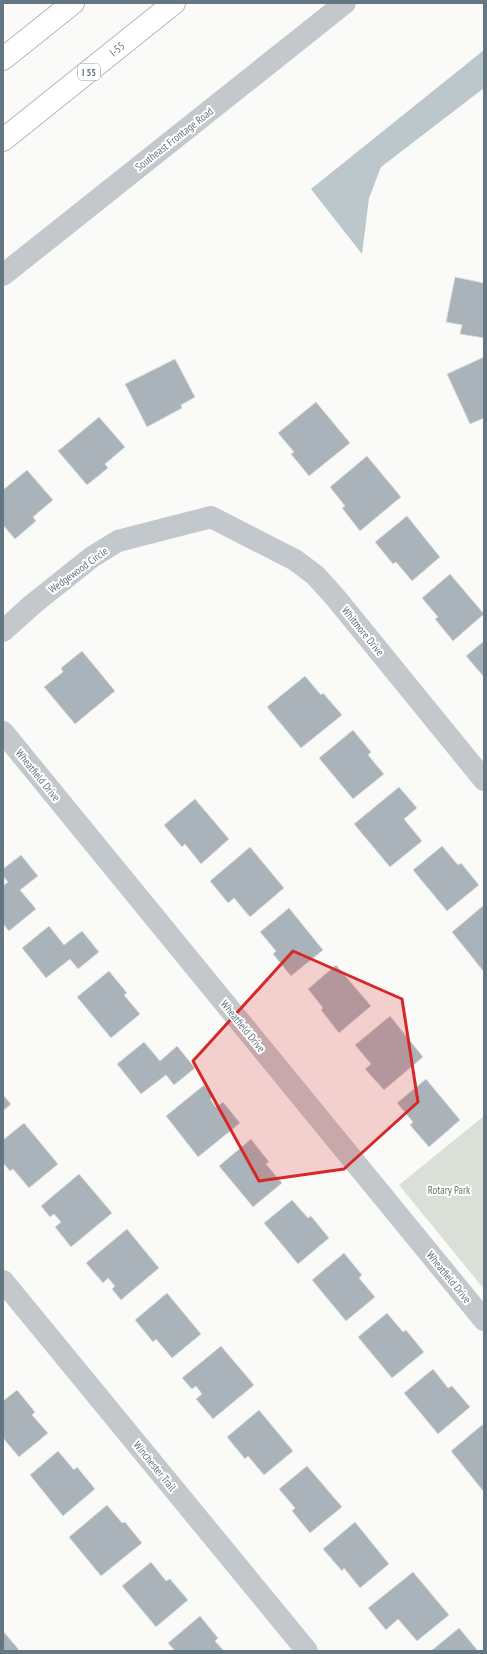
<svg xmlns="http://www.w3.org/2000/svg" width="487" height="1654" font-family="'PT Sans Narrow',sans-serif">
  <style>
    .green { fill: #dadfd7 }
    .water { fill: #bbc7cb }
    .building { fill: #aab3b9; stroke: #dcdcda }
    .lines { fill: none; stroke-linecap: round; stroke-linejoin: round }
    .motorway-casing { stroke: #b4b9bd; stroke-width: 24 }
    .minor { stroke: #c3c8cc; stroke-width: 22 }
    .tertiary { stroke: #c3c8cc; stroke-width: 22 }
    .motorway { stroke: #fff; stroke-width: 22 }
    .marked { fill: #d62828; fill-opacity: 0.2; stroke: #d62828; stroke-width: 3; stroke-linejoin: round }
    .labels { text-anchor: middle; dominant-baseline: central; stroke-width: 4; stroke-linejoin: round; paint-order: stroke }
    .shield { fill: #fff; stroke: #939fa8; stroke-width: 1 }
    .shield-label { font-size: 10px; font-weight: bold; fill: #657683 }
    .street-label { font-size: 11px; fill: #657683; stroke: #fff }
    .park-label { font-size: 11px; fill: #687a64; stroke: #fff }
  </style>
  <rect width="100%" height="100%" fill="#fafaf8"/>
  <path class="green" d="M484,1116v173l-85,-104z"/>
  <path class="water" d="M484,50v38l-103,79 -12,31 -7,56 -51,-65z"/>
  <path class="building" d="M455,277l29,6v55l-24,-4 2,-9 -16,-3z
    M484,357v61l-14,6 -23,-50z
    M175,359l20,38 -14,8 1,3 -35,19 -22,-43z
    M316,402l34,41 -41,33 -18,-22 3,-2 -16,-19z
    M99,417l26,30 -20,17 3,4 -21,17 -29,-34z
    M367,456l34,41 -41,34 -18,-23 3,-2 -15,-19z
    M27,470l26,30 -20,17 3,4 -21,18 -12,-14v-35z
    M407,516l33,41 -28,24 -16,-19 -3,2 -18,-22z
    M450,574l34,40 -31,27 -18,-22 3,-2 -16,-19z
    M484,641v36l-18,-21z
    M82,651l33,40 -40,33 -31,-37 19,-15 -2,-4z
    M305,676l16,19 2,-2 19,22 -41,33 -34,-41z
    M353,730l18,22 -3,3 16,19 -31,25 -34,-41z
    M399,787l18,21 -13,11 18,22 -32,26 -36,-43z
    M195,799l34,40 -28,25 -16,-20 -3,3 -18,-22z
    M442,846l16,19 3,-2 18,22 -32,26 -34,-41z
    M250,847l34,41 -34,29 -16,-19 -6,5 -18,-22z
    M21,855l17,21 -18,14 16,19 -27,22 -6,-7v-38l5,-4 -5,-6v-7z
    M484,905v67l-32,-40z
    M289,908l34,42 -32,26 -18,-22 3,-3 -16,-19z
    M49,926l15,19 18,-14 17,21 -21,17 -8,-10 -24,19 -24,-30z
    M336,965l35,41 -32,27 -18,-23 2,-2 -15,-19z
    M109,971l18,22 -3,2 16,19 -29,24 -34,-41z
    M390,1016l33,41 -39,33 -19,-21 6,-5 -16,-19z
    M144,1042l16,19 17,-15 18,22 -21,17 -8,-10 -25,19 -24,-30z
    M426,1079l34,41 -31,27 -19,-22 3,-3 -16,-19z
    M204,1085l9,12 -3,2 6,8 7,-5 17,21 -42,34 -32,-41z
    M3,1095l8,9 -8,7z
    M24,1123l34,41 -29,24 -16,-19 -3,2 -7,-8v-23z
    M251,1139l18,23 -3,2 16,19 -29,24 -34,-41z
    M79,1174l33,39 -41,34 -16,-20 6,-5 -7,-8 -4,3 -9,-11z
    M292,1200l16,18 3,-2 18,22 -31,26 -34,-41z
    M127,1229l32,39 -38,32 -9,-11 3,-3 -7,-8 -5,5 -17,-20z
    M344,1253l18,22 -3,3 16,19 -29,24 -34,-41z
    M167,1293l34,41 -29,24 -16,-19 -3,3 -18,-22z
    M387,1313l16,19 3,-2 18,22 -32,26 -34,-41z
    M221,1346l33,39 -41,34 -17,-20 6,-5 -6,-8 -4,3 -10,-11z
    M433,1369l15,19 4,-2 18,21 -32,27 -34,-41z
    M17,1390l18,22 -3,3 16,18 -29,24 -16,-19v-37z
    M259,1410l34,41 -29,24 -16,-19 -3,3 -18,-22z
    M482,1425l2,2v65l-33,-41z
    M58,1451l16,19 3,-3 18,22 -32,27 -33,-41z
    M307,1466l35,41 -32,26 -18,-22 3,-3 -16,-19z
    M107,1505l15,18 3,-1 17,21 -41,33 -32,-39z
    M355,1522l34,42 -29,24 -16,-20 -2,3 -19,-22z
    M151,1562l15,19 4,-2 18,21 -32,27 -34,-41z
    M413,1572l36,43 -32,26 -19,-22 -12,11 -18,-22z
    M200,1616l18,22 -3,3 9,10h-49l-7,-8z
    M459,1628l19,23h-47z
    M3,1631l17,20h-17z"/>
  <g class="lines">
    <defs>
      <path id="motorway" d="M3,59l70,-56
        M3,140l171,-137"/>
    </defs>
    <use href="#motorway" class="motorway-casing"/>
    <path class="minor" d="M3,631l30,-27 59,-47 26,-16 93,-24 84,43 20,15 20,22 149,183
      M3,732l481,588
      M3,1281l304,370"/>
    <path class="tertiary" d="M3,275l342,-272"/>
    <use href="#motorway" class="motorway"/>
  </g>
  <path class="marked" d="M293,951l109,48 16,103 -74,67 -85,12 -66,-120z"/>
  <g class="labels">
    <rect class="shield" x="78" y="64" width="22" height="16" rx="3"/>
    <g class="shield-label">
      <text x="89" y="72">I 55</text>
    </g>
    <g class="street-label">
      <text transform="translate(117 49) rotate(-39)">I-55</text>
      <text transform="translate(174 139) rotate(-38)">Southeast Frontage Road</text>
      <text transform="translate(78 570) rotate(-36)">Wedgewood Circle</text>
      <text transform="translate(363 631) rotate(51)">Whitmore Drive</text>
      <text transform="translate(38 775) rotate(51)">Wheatfield Drive</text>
      <text transform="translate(243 1026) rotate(51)">Wheatfield Drive</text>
      <text transform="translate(449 1277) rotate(51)">Wheatfield Drive</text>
      <text transform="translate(155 1466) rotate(51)">Winchester Trail</text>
    </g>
    <g class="park-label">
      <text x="449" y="1190">Rotary Park</text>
    </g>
  </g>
  <rect width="487" height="1654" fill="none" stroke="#657683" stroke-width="8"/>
</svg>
